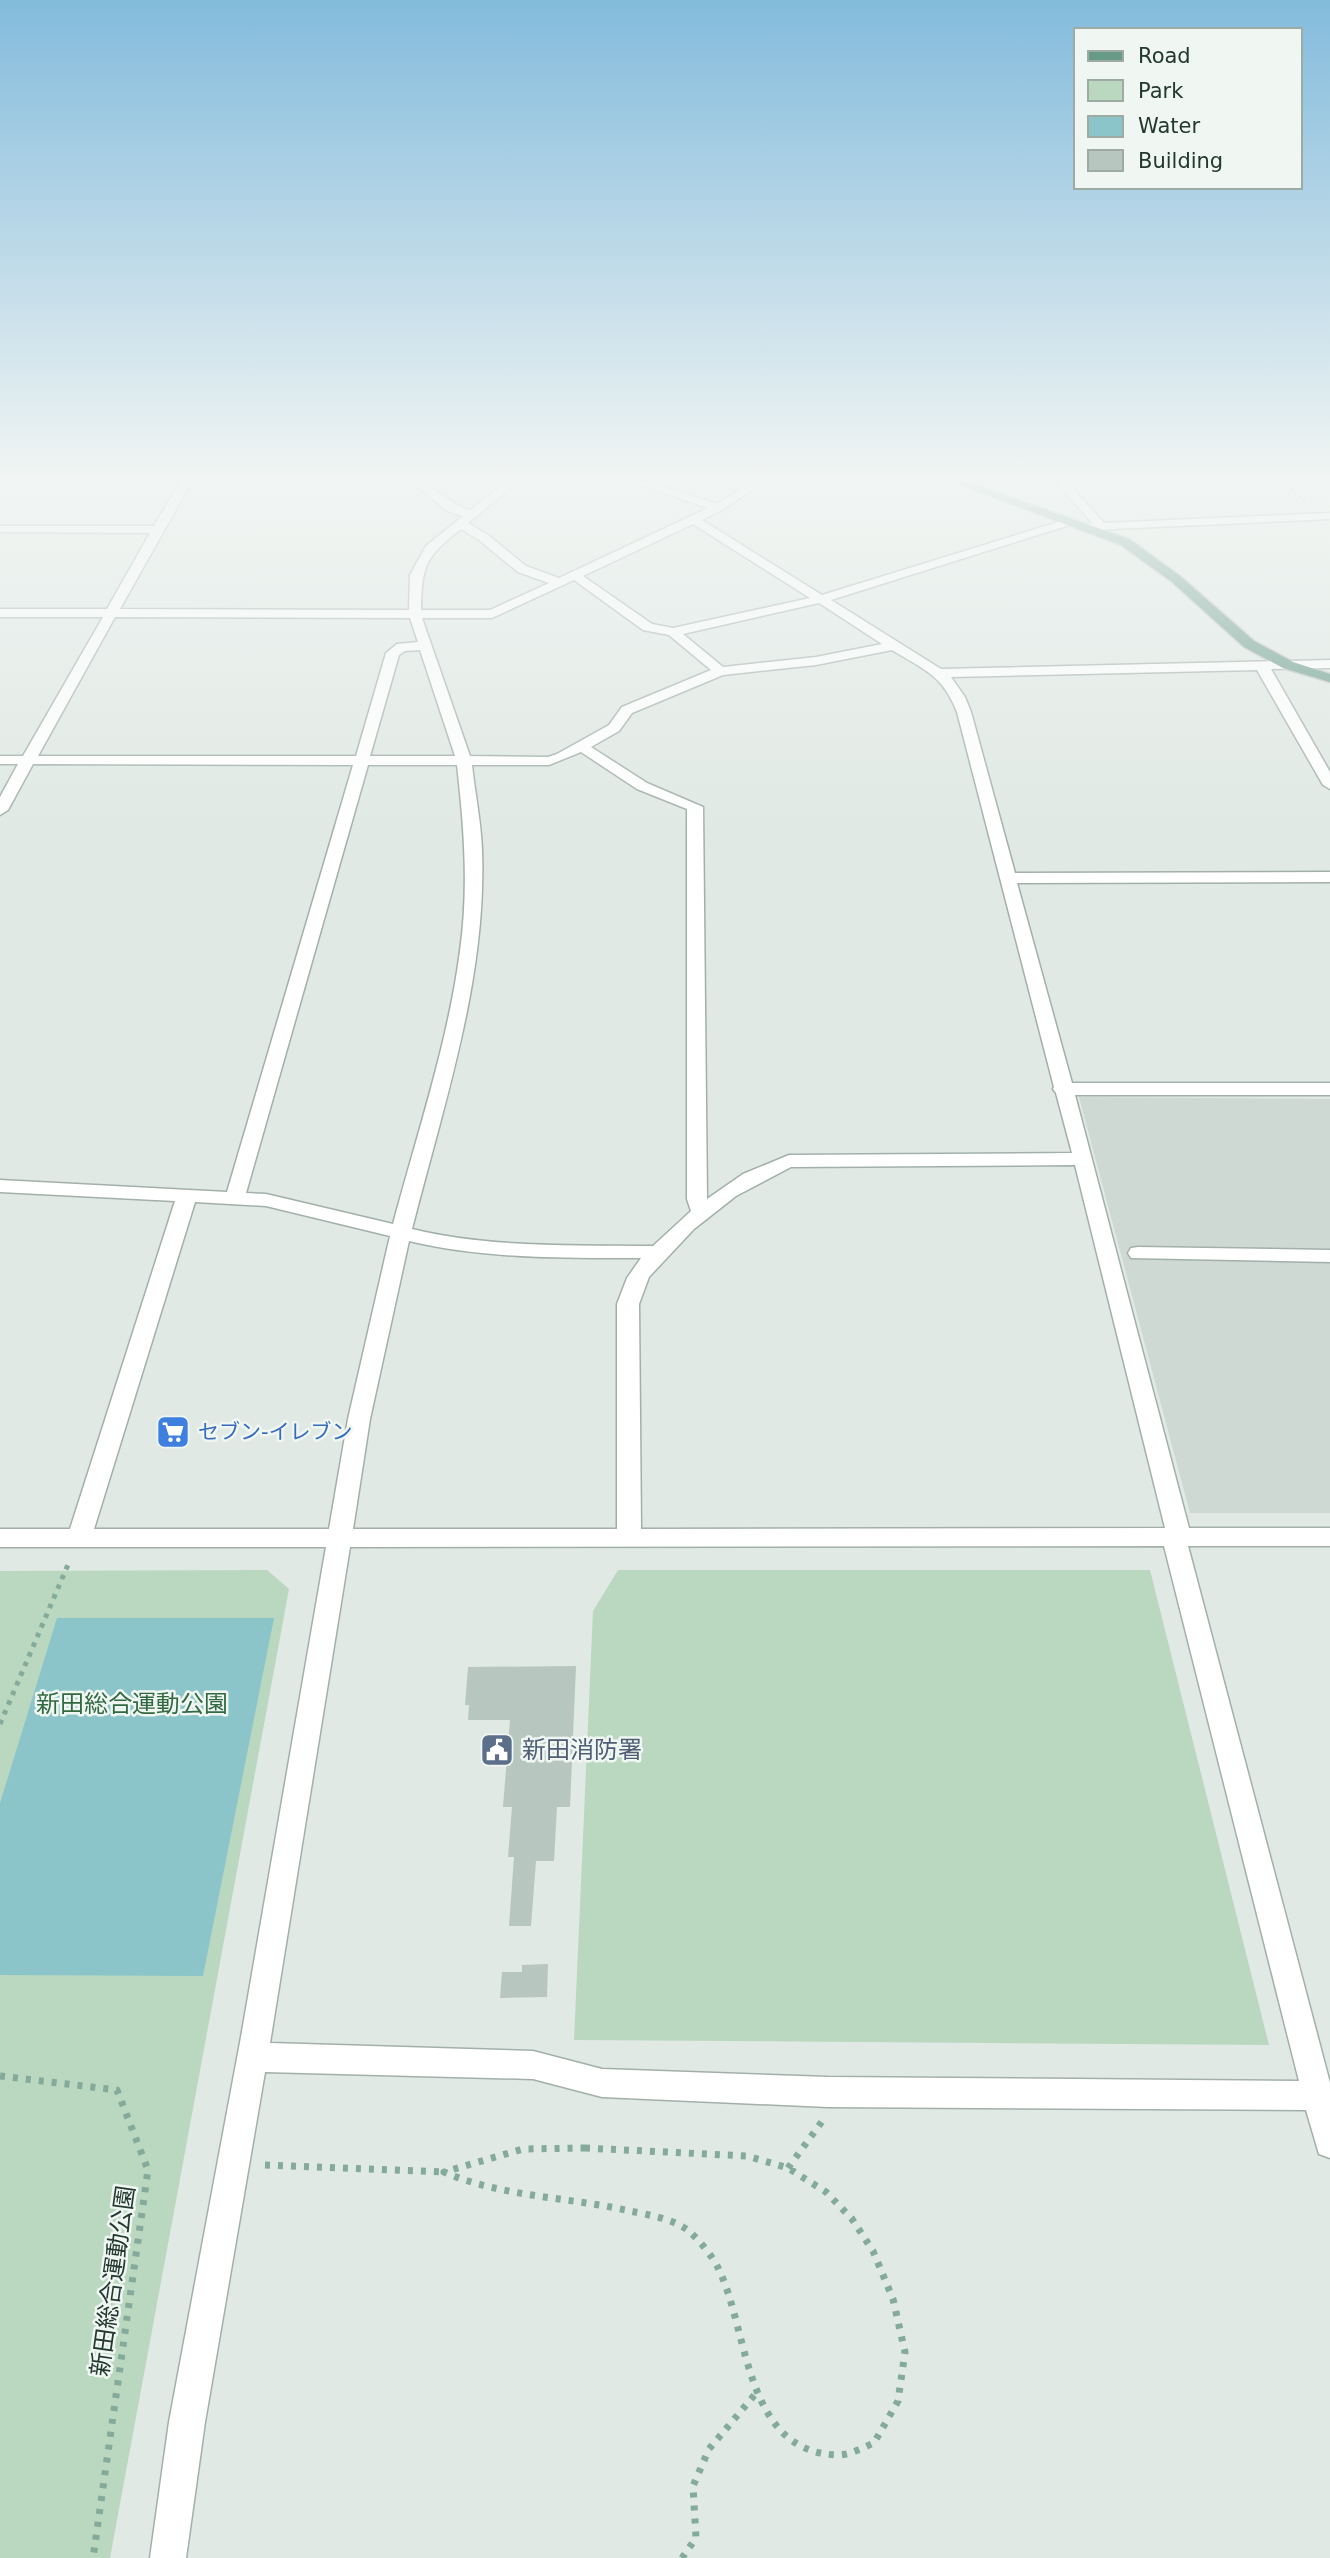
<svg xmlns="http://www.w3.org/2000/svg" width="1330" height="2558" font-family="'DejaVu Sans','Noto Sans JP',sans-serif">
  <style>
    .built { fill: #ced9d3 }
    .green { fill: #bad8c0 }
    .water { fill: #8cc5c9 }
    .building { fill: #b8c6c0 }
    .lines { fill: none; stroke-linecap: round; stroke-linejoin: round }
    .minor-casing { stroke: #a3b0aa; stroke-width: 3 }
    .major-casing { stroke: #bdc3c1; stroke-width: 3 }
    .path-far2 { stroke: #83aa9a; stroke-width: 2.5; stroke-dasharray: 2 3.5; stroke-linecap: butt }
    .path-far1 { stroke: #83aa9a; stroke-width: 5; stroke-dasharray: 4.5 6; stroke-linecap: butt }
    .path { stroke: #83aa9a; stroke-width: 7; stroke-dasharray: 5 8; stroke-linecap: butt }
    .minor { fill: #fff; fill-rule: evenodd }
    .major { fill: #689a89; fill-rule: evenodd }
    .labels { text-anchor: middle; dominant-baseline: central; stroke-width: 5; stroke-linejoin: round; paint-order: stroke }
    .shop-label { font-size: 21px; fill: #366cbe; stroke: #f0f6f2; text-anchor: start }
    .near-park-label { font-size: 24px; fill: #316a42; stroke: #f0f6f2 }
    .near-service-label { font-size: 24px; fill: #4e5e75; stroke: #f0f6f2; text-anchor: start }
    .near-street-label { font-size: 24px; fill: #223830; stroke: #f0f6f2 }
  </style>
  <rect width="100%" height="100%" fill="#e0e9e4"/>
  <path class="built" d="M1079,1097l251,2v414h-140z"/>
  <path class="green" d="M267,1570l22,19 -179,969h-110v-987z
    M618,1570h532l119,475 -695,-5 19,-429z"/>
  <path class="water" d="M57,1618h217l-71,358 -203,-1v-172z"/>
  <path class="building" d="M576,1666l-6,141h-13l-3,54h-18l-5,65h-22l5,-69h-6l4,-50h-9l7,-87h-42l1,-15h-4l3,-38z
    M548,1964l-1,33 -47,1 2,-26h20v-7z"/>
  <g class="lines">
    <defs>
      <path id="minor" d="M181,481h11l-72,128 289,1 1,-35 16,-29 37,-30 -16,-5 -36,-30c22,0 35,23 59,29l37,-29h12l-51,42 20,12 38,31 33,12 149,-70 -79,-27h16l72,23 36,-23h13l-44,29 -20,10 120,75 246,-76h8v4l-245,77 110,69 389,-9v8l-59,1 59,103v17l-7,-4 -66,-115 -306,7 14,20 6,15 44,161 315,-1v10l-313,1 55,200h258v12h-255l114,433h141v18h-142l142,537v75l-11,-4 -13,-44 -478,-3 -226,-10 -69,-18 -268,-7 -60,350 -19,136h-36l19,-136 72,-385 85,-490h-326v-18h70l105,-328 -175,-9v-12l227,12 126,-427 -320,-1 -25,46 -8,5v-18l18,-33h-18v-8h23l80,-139h-103v-8h107l43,-76 -150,-1v-6h154zM693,524l117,74 -137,30 -21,-4 -69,-48zM461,529l18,11 39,32 31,11 -59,27h-69c1,-45 4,-53 40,-81zM574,580l69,50 26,5 42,35 -89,37 -13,18 -52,29 -9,3 -78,-1 -48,-138h70zM819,603l63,41 -66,13 -93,10 -40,-33zM115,617l295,1 8,24 -21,2 -11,9 -30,103h-318zM420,650l35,106h-85l29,-101 6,-4zM892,650c32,20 50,24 65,62l97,375 -1,2 3,4 16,60 -283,2 -46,19 -36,25 -4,-392 -56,-24 -56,-36 28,-16 13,-18 91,-38 93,-10zM581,752l56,37 50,20v390l4,12 -38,35c-80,-1 -163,2 -241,-17 31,-123 75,-250 70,-379 -1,-28 -7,-57 -10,-85h77zM368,765h89c7,62 12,123 3,186 -12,92 -43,183 -67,273l-127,-30 -20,-1zM1075,1165l90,363 -524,1 -2,-225 10,-27 45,-48 42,-33 55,-29zM195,1202l71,4 124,30 -42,183 -19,110h-235zM409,1241c75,18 156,17 232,17l-14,20 -10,26v225h-264l17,-110zM1164,1546l135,535 -471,-4 -226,-8 -69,-18 -263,-8 80,-496z
        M1055,481h11l38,42 226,-10v6l-240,11 -6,-3 8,-4z
        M1138,1247l192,3v12l-199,-4 -3,-5 3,-5z"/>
      <path id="major" d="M950,481h15l164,58 51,37 74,65 39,21 37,12v8l-47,-14 -39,-21 -72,-65 -51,-37z"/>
    </defs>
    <use href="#minor" class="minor-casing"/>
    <use href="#major" class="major-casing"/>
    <path class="path-far2" d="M1283,481l23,21"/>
    <path class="path-far1" d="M0,1724l70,-164"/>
    <path class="path" d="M0,2076l117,14 31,80 -55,388
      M585,2148l162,8 41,12 38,24 26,27 21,32 20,48 12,53 -7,49 -24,42c-10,4 -24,12 -35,12 -95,-1 -90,-124 -120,-185 -5,-12 -19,-29 -29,-38 -15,-13 -41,-17 -60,-21 -61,-14 -129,-14 -186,-39l79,-23z
      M265,2165l179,7
      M788,2168l35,-48
      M682,2558l14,-20 -3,-52 16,-37 48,-57"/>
    <use href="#minor" class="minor"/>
    <use href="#major" class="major"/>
  </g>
  <linearGradient id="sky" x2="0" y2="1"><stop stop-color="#83bbdc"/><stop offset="0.57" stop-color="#f1f5f3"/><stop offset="1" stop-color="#f1f5f3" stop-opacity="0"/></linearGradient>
  <rect width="1330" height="839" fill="url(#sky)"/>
  <defs>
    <symbol id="supermarket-square" viewBox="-11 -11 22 22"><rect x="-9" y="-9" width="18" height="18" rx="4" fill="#3f7fe0" stroke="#f0f6f2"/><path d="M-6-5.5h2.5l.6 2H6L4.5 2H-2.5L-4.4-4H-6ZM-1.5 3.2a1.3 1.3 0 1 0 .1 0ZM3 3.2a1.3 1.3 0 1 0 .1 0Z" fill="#fff"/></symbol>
    <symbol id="civic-square" viewBox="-11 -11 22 22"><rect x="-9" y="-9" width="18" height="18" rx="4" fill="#5c6f8a" stroke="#f0f6f2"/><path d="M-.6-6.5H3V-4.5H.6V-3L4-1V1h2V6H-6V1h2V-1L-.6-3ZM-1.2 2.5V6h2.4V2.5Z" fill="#fff"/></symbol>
  </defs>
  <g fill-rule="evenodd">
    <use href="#supermarket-square" x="154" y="1413" width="38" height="38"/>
    <use href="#civic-square" x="478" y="1731" width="38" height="38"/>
  </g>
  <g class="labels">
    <g class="shop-label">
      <text x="198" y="1432">セブン-イレブン</text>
    </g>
    <g class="near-park-label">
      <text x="132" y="1704">新田総合運動公園</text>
    </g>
    <g class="near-service-label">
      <text x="522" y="1750">新田消防署</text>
    </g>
    <g class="near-street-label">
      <text transform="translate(113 2281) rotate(-82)">新田総合運動公園</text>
    </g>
  </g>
  <rect x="1074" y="28" width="228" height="161" fill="#f0f6f2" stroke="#9eaaa4" stroke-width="2"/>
  <rect x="1088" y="51" width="35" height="10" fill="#689a89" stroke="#9eaaa4" stroke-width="2"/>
  <text x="1138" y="63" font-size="21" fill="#223830">Road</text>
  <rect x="1088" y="80" width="35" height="21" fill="#bad8c0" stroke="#9eaaa4" stroke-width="2"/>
  <text x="1138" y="98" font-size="21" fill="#223830">Park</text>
  <rect x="1088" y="116" width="35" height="21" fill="#8cc5c9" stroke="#9eaaa4" stroke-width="2"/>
  <text x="1138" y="133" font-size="21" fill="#223830">Water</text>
  <rect x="1088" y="150" width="35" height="21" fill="#b8c6c0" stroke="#9eaaa4" stroke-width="2"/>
  <text x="1138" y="168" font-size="21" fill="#223830">Building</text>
</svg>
